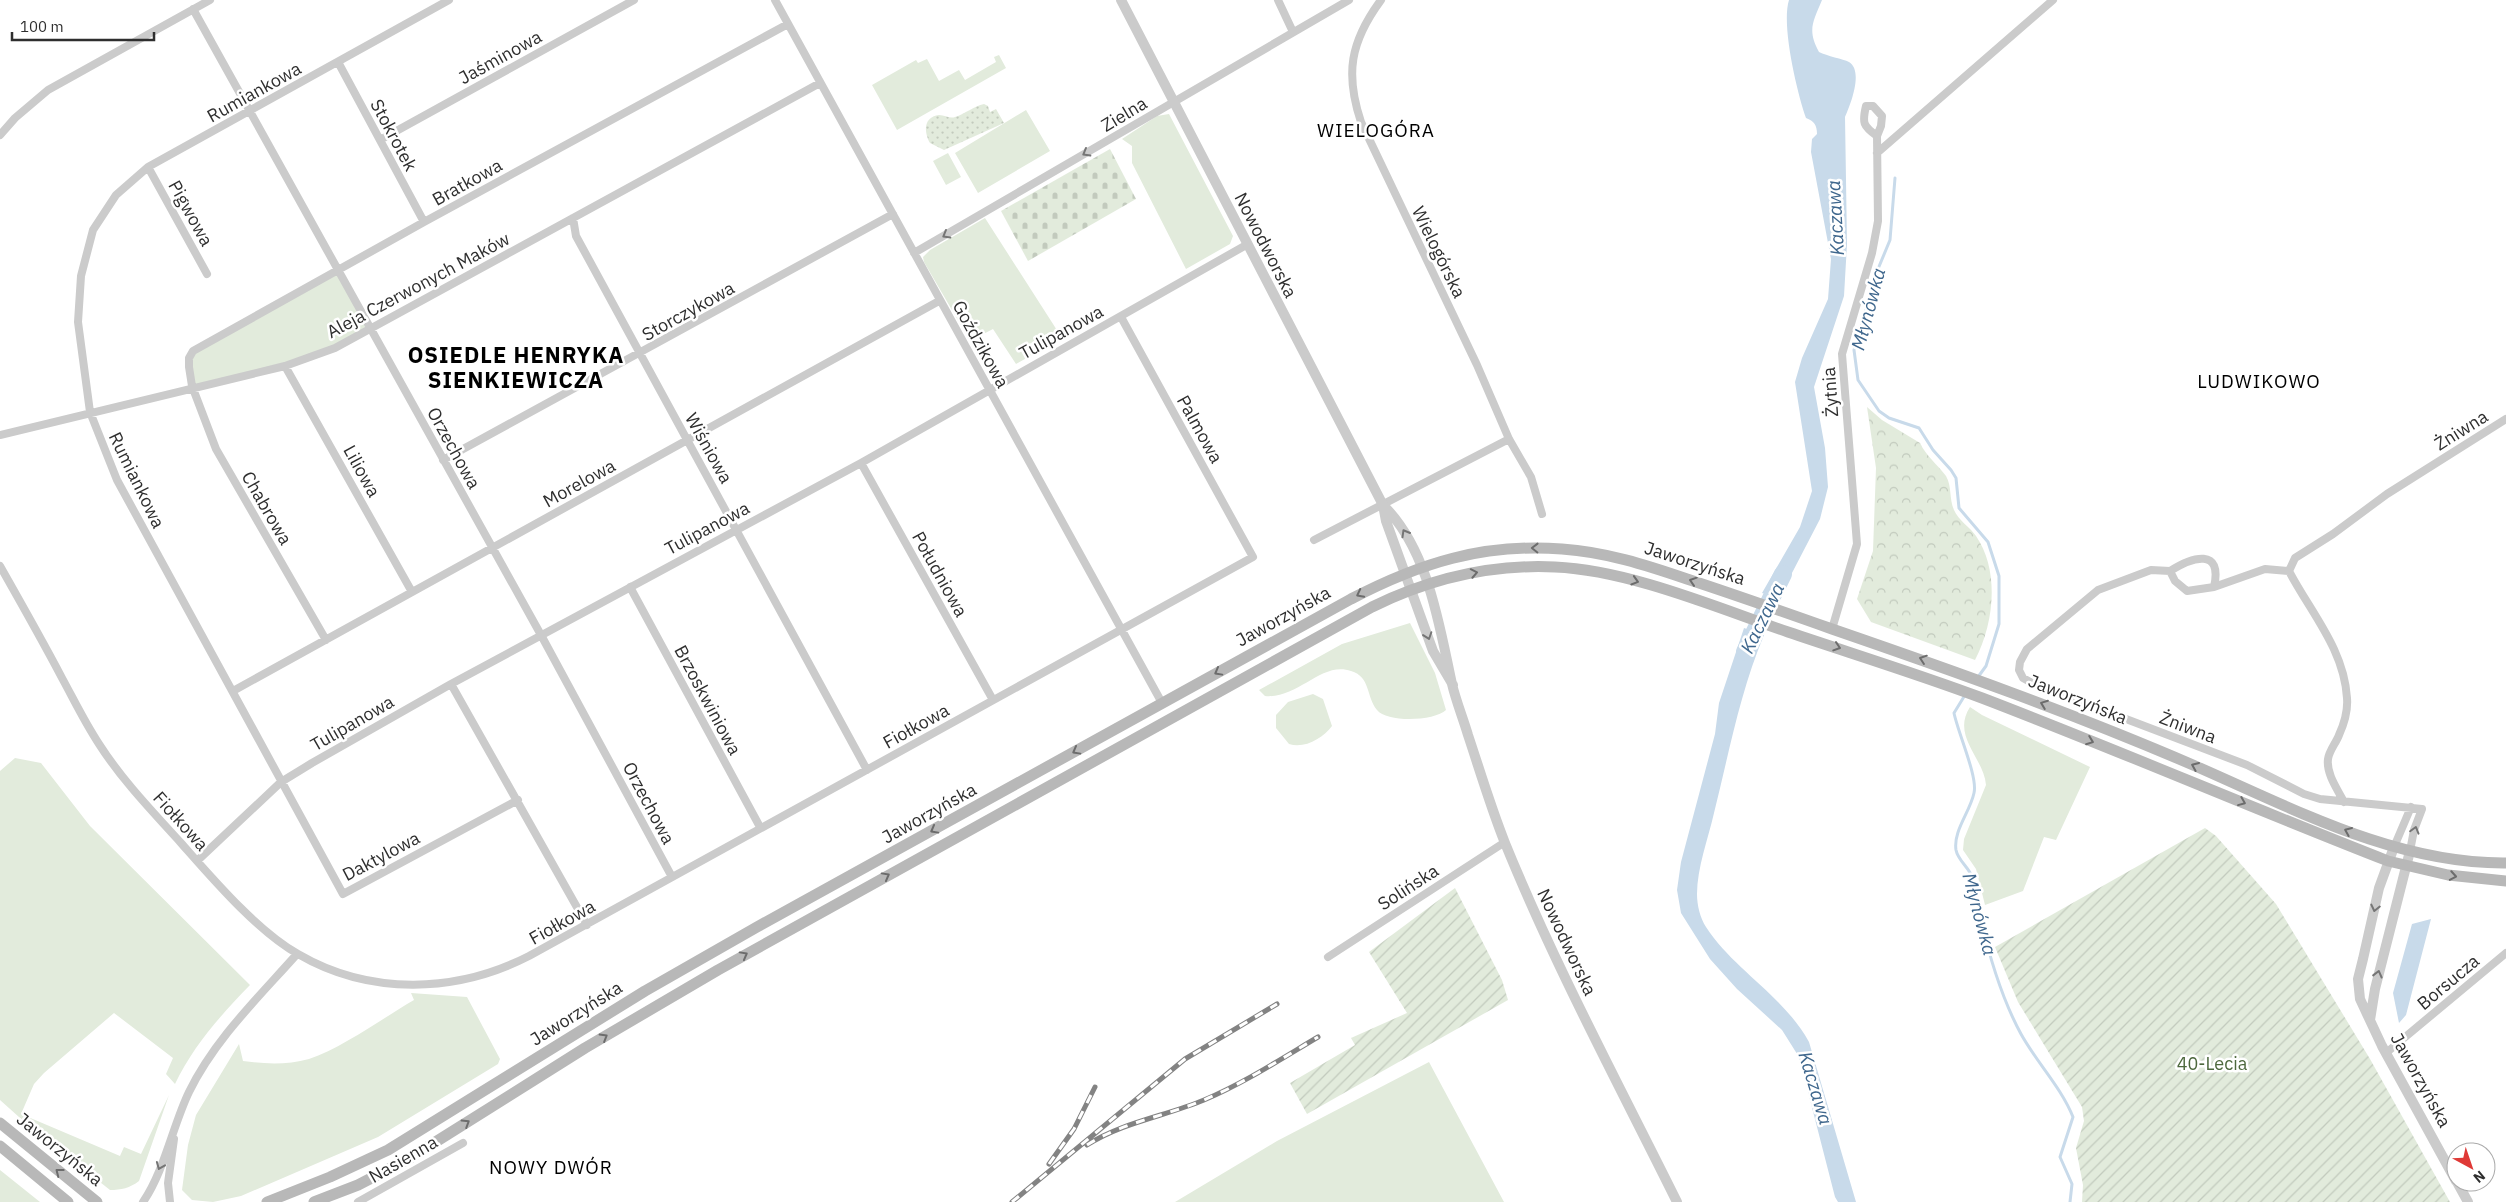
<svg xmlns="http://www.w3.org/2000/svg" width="2506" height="1202" font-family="'IBM Plex Sans',sans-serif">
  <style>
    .grass { fill: #e2ebdc }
    .forest { fill: url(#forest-crowns) }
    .cemetery { fill: url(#cemetery-stones) }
    .park { fill: url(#park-dots) }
    .garden { fill: url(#garden-furrows) }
    .water { fill: #c8daea }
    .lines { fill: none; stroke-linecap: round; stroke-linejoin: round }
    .stream { stroke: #c8daea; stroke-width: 3 }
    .river { stroke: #c8daea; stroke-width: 18 }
    .minor { stroke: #cbcbcb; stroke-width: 8 }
    .tertiary { stroke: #cbcbcb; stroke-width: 10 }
    .secondary { stroke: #b8b8b8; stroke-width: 11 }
    .rail-casing { stroke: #838383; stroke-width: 5 }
    .rail { stroke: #fff; stroke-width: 3; stroke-dasharray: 9; stroke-linecap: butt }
    .oneway { stroke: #757575 }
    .oneway2 { stroke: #6c6c6c }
    .labels { text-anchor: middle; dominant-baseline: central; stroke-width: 5; stroke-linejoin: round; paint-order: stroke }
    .street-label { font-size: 18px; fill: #2e2e2e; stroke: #fff }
    .park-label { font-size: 18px; fill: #4d683d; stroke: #fff }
    .neighbourhood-label { font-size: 19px; letter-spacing: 1px; fill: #000; stroke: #fff }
    .water-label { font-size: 19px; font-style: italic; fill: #3f678d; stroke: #fff }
    .district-label { font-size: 22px; font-weight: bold; letter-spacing: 1px; fill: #000; stroke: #fff }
  </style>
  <defs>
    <pattern id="forest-crowns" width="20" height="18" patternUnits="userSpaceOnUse" patternTransform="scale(1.25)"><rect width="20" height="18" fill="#e2ebdc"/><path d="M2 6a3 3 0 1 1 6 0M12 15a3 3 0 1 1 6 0" fill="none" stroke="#c2cabd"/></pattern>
    <pattern id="cemetery-stones" width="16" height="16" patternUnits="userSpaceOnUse" patternTransform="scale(1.25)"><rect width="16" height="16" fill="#e2ebdc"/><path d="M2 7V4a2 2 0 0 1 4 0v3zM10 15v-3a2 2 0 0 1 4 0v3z" fill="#c2cabd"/></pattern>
    <pattern id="park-dots" width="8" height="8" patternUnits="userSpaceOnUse" patternTransform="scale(1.25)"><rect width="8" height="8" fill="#e2ebdc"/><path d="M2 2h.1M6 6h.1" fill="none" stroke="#c2cabd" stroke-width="1.8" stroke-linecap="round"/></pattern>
    <pattern id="garden-furrows" width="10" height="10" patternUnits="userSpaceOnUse" patternTransform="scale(1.25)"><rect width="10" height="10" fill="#e2ebdc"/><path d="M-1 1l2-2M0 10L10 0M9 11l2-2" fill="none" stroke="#c2cabd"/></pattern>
  </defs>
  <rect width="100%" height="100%" fill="#fff"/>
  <path class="grass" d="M999,55l7,13 -109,62 -25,-45 44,-25 2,3 9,-4 12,22 20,-11 6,10 31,-18 -2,-5z
    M1026,110l24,41 -72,42 -23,-40z
    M1169,114l64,122 -3,8 -44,25 -54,-106v-17l-10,-7 35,-23z
    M948,153l13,24 -15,8 -13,-24z
    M985,218l77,120 -46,26 -23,-35 -23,12 -46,-79 -1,-5 7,-7z
    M338,270l32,60 -35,18 -51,17 -91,21 -4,-19 5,-15z
    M1410,623l25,50 11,37c-11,11 -59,13 -69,0 -11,-13 -6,-33 -26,-39 -30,-10 -52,28 -86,25l-6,-6 83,-46z
    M1313,694l10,5 9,27c-9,12 -27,23 -43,18l-13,-16v-13l12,-13z
    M1970,707l12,8 108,52 -34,73 -12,-3 -21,54 -38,14 -9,-36 -13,-19 1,-11 22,-54c-2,-27 -35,-49 -16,-78z
    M15,758l26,5 49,63 160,159c-29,30 -57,61 -75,99l-9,-10 7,-16 -59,-45 -70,60 -10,11 -13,30 99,42 4,-9 17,7 28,-59 -30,86c-9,7 -18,9 -29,9l-81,-64 -29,-26v-329z
    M411,993l56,4 33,62 -2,5 -120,73 -137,59 -28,6 -21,-2 -10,-10 6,-45 8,-30 43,-71 4,17c22,3 44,4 66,-2 33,-11 74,-41 105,-59z
    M1429,1062l75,140h-329l102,-61z
    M0,1170l40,32h-40z"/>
  <path class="forest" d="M1867,407l15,13 38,23c6,13 18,22 26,33 6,10 3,23 8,34 4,10 16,17 22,26 24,35 18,88 -1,124l-104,-38 -14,-23 16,-48 3,-83z"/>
  <path class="cemetery" d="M1110,149l26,50 -108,62 -27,-50z"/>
  <path class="park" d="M984,104l4,2 2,6 6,-3 8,14 -60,27 -14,-7c-6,-11 -7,-26 9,-28 6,0 11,4 16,2 10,-3 19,-11 29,-13z"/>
  <path class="garden" d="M2205,828l11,8 60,68 94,155 80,143h-368l1,-17 -7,-37 8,-27 -2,-14 -64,-105 -23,-55z
    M1455,888l47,92 6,20 -201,114 -17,-31 65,-38 -4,-7 56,-25 -38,-61z"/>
  <path class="water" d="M1789,0h33c-9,22 -15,30 -3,52 8,4 24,7 30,10 15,9 1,44 -4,55l2,127 -3,52 -30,91 11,61 3,39 -8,32 -41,79 -17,-5 38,-66 12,-36 -17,-109 7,-24 26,-59 3,-40 -20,-107 1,-13 5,-5c0,-9 -3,-13 -11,-16 -9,-26 -25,-93 -17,-118z
    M1744,628l20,7c-24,57 -35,118 -50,178 -6,26 -17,55 -17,81 0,11 3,24 9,33 28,43 78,69 103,115l47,160h-18l-3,-5 -36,-140 -17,-27 -45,-41 -27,-30 -29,-46 -4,-23 4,-28 34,-128 4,-31z
    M2431,919l-25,96 -7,8 -6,-30 19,-69z"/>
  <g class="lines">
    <path class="stream" d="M1895,178l-5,62 -12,29 -24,81 4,30 21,31 10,7 30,10 14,22 18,20 5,8 3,30 29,34 11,34v48l-13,42 -8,11
      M1965,695l-11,18c4,20 24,64 20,80 -4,19 -21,38 -18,57 2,11 14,18 17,29 4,14 5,28 8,41 9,39 21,79 40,114 16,29 40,53 52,83l-13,40 12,27 -2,18"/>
    <path class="river" d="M1745,652l38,-78"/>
    <path class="minor" d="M449,0l-301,167 -32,28 -23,35 -12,46 -3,46 12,90 27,68 226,414 175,-94
      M775,0l387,703
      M1278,0l15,32
      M1381,0c-31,42 -36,74 -20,122l116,243 32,74 22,38 11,37
      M193,9l348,626 131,242
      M338,62l86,160
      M0,135l15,-17 33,-28 162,-90
      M380,140l254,-140
      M1877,153l176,-153
      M148,167l59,107
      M573,218l3,18 291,534
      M914,253l435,-253
      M285,366l127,226
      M0,435l285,-69 50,-18 485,-265
      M443,460l450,-246
      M861,463l132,237
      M1314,540l195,-101
      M0,566c21,37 42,74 62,112 12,22 23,45 37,66 23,36 53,67 82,99 31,35 76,88 117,111 72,42 159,39 231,2l724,-399 -132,-240
      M2170,571c22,-14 53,-24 44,16l-27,4 -12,-10 -5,-10 -19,-1 -53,20 -71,59 -7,13 -1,8 4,8 11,6 213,81 57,29 16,5 102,10 -8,21 -4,21
      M2289,571l6,-13 38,-24 54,-40 119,-75
      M2289,571c22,42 55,78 58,127 1,12 -3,26 -8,37 -3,8 -10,16 -11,24 -2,15 10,31 16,43
      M630,587l130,240
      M2214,587l51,-18 24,2
      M1832,629l25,-85 -15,-190 30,-101 6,-32 -1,-85 4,-10 1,-10 -9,-10h-7c-4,17 -3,20 11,30
      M326,640l-110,-191 -24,-63 -3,-19v-9l4,-7 231,-129 364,-198
      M451,684l136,241
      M233,691l706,-390
      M2394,847l17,-40
      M197,861l84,-79 31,-19 139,-79 410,-221 387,-219
      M1328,957l177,-115
      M2386,1053l120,-100
      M143,1202c21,-30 30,-77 46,-110 26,-53 69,-94 108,-138
      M170,1202l-2,-19 6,-44
      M358,1202l105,-59"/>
    <path class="tertiary" d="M1121,0l262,505 3,16 47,130 20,34
      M1383,505c45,44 56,119 69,179 4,17 11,34 16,51 12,36 23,73 37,108 50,123 113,240 172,359
      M2394,847l-15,41 -16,71 -5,20 2,20 22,47 74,135
      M2370,1020l5,-31 35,-138
      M2457,1182l11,20"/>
    <path class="secondary" d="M0,1123l97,79
      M0,1146l68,56
      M267,1202l63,-25 58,-27 257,-159 112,-64 594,-328c69,-36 132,-56 211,-50 44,3 84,16 125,30 49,16 97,33 145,50 122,42 243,85 361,136 99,43 202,99 313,98
      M314,1202l44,-17 52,-27 175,-110 133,-78 654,-363c57,-28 120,-43 183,-40 74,3 163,41 233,65 65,22 130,42 194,66 136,52 270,110 406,163l60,14 58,6"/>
    <defs>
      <path id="rail" d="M1087,1145c36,-23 79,-29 117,-45 40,-17 77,-41 114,-63
        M1049,1164l25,-35 21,-42
        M1012,1202l173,-143 92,-55"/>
    </defs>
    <use href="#rail" class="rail-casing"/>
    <use href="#rail" class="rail"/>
  </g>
  <defs><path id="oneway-chevron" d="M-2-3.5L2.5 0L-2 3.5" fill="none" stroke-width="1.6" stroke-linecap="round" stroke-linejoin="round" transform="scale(1.25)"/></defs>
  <g class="oneway">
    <use href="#oneway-chevron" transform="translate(1086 153) rotate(150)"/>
    <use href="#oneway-chevron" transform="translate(946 235) rotate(150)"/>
    <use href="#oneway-chevron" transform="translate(1405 533) rotate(-120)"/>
    <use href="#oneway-chevron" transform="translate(1428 636) rotate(71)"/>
    <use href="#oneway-chevron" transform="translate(2415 830) rotate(-74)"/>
    <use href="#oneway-chevron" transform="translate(2375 908) rotate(103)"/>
    <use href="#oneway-chevron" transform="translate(2378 974) rotate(-76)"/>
    <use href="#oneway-chevron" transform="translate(160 1166) rotate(112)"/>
  </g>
  <g class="oneway2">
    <use href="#oneway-chevron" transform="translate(1535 548) rotate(-179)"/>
    <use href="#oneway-chevron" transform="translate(1474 573) rotate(-11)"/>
    <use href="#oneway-chevron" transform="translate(1635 581) rotate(17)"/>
    <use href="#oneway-chevron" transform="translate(1693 581) rotate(-162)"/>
    <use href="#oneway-chevron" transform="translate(1360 594) rotate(153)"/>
    <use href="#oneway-chevron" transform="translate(1837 647) rotate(18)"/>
    <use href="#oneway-chevron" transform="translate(1923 659) rotate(-161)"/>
    <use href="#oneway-chevron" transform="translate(1218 672) rotate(151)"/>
    <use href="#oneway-chevron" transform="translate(2044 704) rotate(-159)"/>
    <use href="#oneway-chevron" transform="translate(2090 741) rotate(21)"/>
    <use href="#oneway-chevron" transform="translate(1076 751) rotate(151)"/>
    <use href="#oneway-chevron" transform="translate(2195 766) rotate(-157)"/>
    <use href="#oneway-chevron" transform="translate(2242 802) rotate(22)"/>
    <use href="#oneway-chevron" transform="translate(934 830) rotate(151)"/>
    <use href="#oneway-chevron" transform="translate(2348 831) rotate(-157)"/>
    <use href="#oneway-chevron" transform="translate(886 876) rotate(-29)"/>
    <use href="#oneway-chevron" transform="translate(2453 876) rotate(10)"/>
    <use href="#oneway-chevron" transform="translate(744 955) rotate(-29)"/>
    <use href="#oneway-chevron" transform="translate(604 1037) rotate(-31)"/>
    <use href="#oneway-chevron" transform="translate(466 1123) rotate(-32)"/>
    <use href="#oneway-chevron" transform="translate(59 1172) rotate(-142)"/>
  </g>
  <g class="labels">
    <g class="street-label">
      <text transform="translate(500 57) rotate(-29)">Jaśminowa</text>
      <text transform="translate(254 92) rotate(-29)">Rumiankowa</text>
      <text transform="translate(1124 114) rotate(-31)">Zielna</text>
      <text transform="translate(394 135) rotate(62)">Stokrotek</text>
      <text transform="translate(467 182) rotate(-29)">Bratkowa</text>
      <text transform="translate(191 213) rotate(61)">Pigwowa</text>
      <text transform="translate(1266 245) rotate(63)">Nowodworska</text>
      <text transform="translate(1439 252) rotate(64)">Wielogórska</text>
      <text transform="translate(418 285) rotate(-28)">Aleja Czerwonych Maków</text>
      <text transform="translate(688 311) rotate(-29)">Storczykowa</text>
      <text transform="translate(1061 332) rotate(-29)">Tulipanowa</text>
      <text transform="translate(981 344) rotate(61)">Goździkowa</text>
      <text transform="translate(1830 392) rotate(-94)">Żytnia</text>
      <text transform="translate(1200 429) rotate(61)">Palmowa</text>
      <text transform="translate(2461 430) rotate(-32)">Żniwna</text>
      <text transform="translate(454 448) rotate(61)">Orzechowa</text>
      <text transform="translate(709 448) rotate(61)">Wiśniowa</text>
      <text transform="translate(362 471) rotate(61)">Liliowa</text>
      <text transform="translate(137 480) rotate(64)">Rumiankowa</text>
      <text transform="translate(579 483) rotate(-29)">Morelowa</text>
      <text transform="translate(267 508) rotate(60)">Chabrowa</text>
      <text transform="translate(707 528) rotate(-28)">Tulipanowa</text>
      <text transform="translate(1695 563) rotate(18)">Jaworzyńska</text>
      <text transform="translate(940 574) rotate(61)">Południowa</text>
      <text transform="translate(1283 616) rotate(-29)">Jaworzyńska</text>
      <text transform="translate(2078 699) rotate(22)">Jaworzyńska</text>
      <text transform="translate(708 700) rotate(62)">Brzoskwiniowa</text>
      <text transform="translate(352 723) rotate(-30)">Tulipanowa</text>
      <text transform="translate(916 726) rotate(-29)">Fiołkowa</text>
      <text transform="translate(2188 727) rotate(21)">Żniwna</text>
      <text transform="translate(649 803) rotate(62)">Orzechowa</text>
      <text transform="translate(929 813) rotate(-29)">Jaworzyńska</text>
      <text transform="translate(181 821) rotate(48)">Fiołkowa</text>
      <text transform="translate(381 856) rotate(-28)">Daktylowa</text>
      <text transform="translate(1408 887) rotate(-33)">Solińska</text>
      <text transform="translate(562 922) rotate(-29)">Fiołkowa</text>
      <text transform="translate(1567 942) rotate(65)">Nowodworska</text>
      <text transform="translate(2448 982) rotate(-40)">Borsucza</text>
      <text transform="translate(576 1013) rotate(-32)">Jaworzyńska</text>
      <text transform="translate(2421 1080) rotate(61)">Jaworzyńska</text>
      <text transform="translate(60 1149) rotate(39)">Jaworzyńska</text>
      <text transform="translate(403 1159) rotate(-30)">Nasienna</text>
    </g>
    <g class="park-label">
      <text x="2212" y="1063">40-Lecia</text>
    </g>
    <g class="neighbourhood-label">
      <text x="1376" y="130">WIELOGÓRA</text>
      <text x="2259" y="381">LUDWIKOWO</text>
      <text x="551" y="1167">NOWY DWÓR</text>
    </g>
    <g class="water-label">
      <text transform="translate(1835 218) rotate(-93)">Kaczawa</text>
      <text transform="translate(1868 309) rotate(-75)">Młynówka</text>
      <text transform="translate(1762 618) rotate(-64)">Kaczawa</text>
      <text transform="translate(1980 914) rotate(75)">Młynówka</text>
      <text transform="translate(1816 1088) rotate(73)">Kaczawa</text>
    </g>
    <g class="district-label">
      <text x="516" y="354">OSIEDLE HENRYKA<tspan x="516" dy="25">SIENKIEWICZA</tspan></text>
    </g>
  </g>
  <g transform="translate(2471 1167) rotate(140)"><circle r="24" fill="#ffffff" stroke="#ababab"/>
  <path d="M0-4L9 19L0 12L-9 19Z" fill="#df3936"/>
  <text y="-8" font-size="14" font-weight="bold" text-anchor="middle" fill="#2e2e2e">N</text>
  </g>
  <path d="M12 32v8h142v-8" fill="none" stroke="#2e2e2e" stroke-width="2.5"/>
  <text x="20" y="32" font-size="15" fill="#2e2e2e" stroke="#ffffff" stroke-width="4" paint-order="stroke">100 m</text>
</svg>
